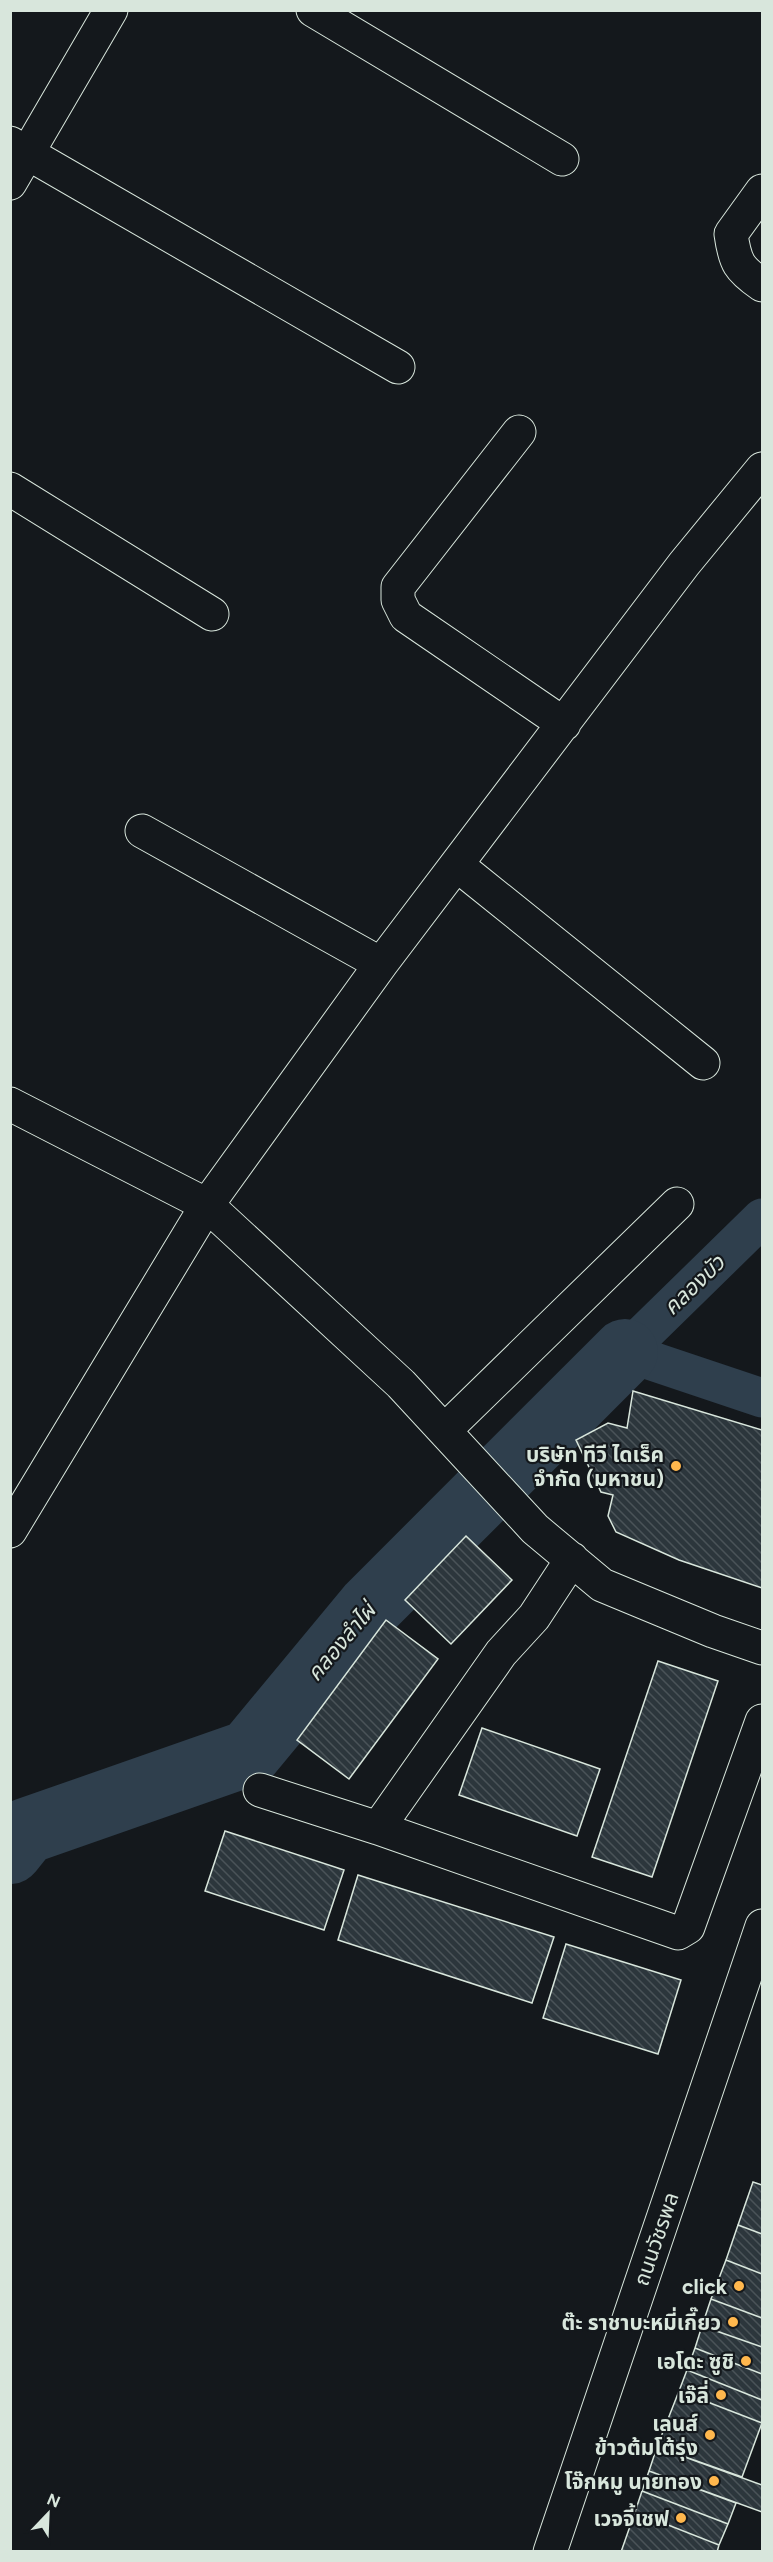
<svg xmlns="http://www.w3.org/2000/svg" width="773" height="2562" font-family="Figtree,'Noto Sans Thai',sans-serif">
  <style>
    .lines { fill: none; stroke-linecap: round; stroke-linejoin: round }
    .canal { stroke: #2f3f4d; stroke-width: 39 }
    .river { stroke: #2f3f4d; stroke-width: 66 }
    .building { fill: url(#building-back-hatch); stroke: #d8e6dc; stroke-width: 1.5 }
    .minor-casing { stroke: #d8e6dc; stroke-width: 35 }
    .major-casing { stroke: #d8e6dc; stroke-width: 35 }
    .minor { stroke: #14181c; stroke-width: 33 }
    .major { stroke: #14181c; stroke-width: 33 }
    .poi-dot { fill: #ffb74d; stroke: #14181c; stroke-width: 2 }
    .labels { text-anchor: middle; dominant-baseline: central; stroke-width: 4.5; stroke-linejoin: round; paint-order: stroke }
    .poi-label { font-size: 21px; font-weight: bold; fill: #d8e6dc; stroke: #14181c; text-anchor: end }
    .street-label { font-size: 21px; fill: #d8e6dc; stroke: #14181c }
    .water-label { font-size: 22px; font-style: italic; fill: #d8e6dc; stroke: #14181c }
  </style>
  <defs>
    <pattern id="building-back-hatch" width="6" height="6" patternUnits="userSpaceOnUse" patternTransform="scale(1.5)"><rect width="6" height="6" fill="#2c363c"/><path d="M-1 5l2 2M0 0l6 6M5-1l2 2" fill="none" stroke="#4a5358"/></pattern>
  </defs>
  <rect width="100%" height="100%" fill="#14181c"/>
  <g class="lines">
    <path class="canal" d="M762,1218l-137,134 137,46"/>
    <path class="river" d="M10,1851l16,-20 223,-78 121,-146 255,-255"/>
  </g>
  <path class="building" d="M633,1391l129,39v158l-83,-28 -63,-28 -8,-16 5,-21 -12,-3 -25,-52 32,-17 19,5z
    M466,1536l46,44 -61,64 -46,-44z
    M386,1620l52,39 -89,120 -52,-39z
    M658,1661l60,20 -66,196 -60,-20z
    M482,1728l118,41 -23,67 -118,-41z
    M225,1831l119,39 -20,60 -119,-39z
    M358,1875l196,62 -22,66 -194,-63z
    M566,1944l115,36 -23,74 -115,-36z
    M753,2182l9,3v49l-24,-9z
    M738,2225l24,9v40l-36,-14z
    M726,2260l36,14v44l-51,-19z
    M711,2299l51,19v29l-60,-21z
    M702,2326l60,21v27l-67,-26z
    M695,2348l67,26v26l-75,-30z
    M687,2370l75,30v23l-83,-32z
    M679,2391l83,32 -20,54 -85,-30z
    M657,2447l105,38v27l-113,-41z
    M649,2471l87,32 -8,21 -86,-33z
    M642,2491l86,33 -9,21 -84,-33z
    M635,2512l84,33 -2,7h-96z"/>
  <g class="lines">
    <defs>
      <path id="minor" d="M313,10l249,149
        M10,143l388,224
        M10,183l101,-173
        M762,191l-31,43c4,29 8,35 31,51
        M519,432l-121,155v13l8,16 158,108
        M10,489l202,125
        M142,831l239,133
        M457,865l246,198
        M10,1104l197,101 194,179 134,145 67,56 111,46 49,17
        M445,1430l232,-226
        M10,1531l197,-326 174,-241 303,-400 78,-95
        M260,1790l118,38 300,105 10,-6 74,-206
        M378,1828l123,-175 33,-36 38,-58"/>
      <path id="major" d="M550,2552l212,-626"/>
    </defs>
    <use href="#minor" class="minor-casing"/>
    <use href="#major" class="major-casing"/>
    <use href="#minor" class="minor"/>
    <use href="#major" class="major"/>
  </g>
  <g class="poi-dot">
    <circle cx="676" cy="1466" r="6"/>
    <circle cx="739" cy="2286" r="6"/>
    <circle cx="733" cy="2322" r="6"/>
    <circle cx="746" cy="2361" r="6"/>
    <circle cx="721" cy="2395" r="6"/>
    <circle cx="710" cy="2435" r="6"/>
    <circle cx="714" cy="2481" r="6"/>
    <circle cx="681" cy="2518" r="6"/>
  </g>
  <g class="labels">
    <g class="poi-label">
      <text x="664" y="1454">บริษัท ทีวี ไดเร็ค<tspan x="664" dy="24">จำกัด (มหาชน)</tspan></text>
      <text x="727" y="2286">click</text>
      <text x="721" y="2322">ต๊ะ ราชาบะหมี่เกี๊ยว</text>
      <text x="734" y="2361">เอโดะ ซูชิ</text>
      <text x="709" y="2395">เจ๊ลี่</text>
      <text x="698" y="2423">เลนส์<tspan x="698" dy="24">ข้าวต้มโต้รุ่ง</tspan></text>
      <text x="702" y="2481">โจ๊กหมู นายทอง</text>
      <text x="669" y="2518">เวจจี้เชฟ</text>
    </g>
    <g class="street-label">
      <text transform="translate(656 2239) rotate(-71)">ถนนวัชรพล</text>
    </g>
    <g class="water-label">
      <text transform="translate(694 1285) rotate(-44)">คลองบัว</text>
      <text transform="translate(341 1642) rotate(-50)">คลองลำไผ่</text>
    </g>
  </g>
  <rect width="773" height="2562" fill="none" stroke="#d8e6dc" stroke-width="24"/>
  <g transform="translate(48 2514) rotate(23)" stroke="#14181c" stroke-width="4.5" paint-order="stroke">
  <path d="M0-4.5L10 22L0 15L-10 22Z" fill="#d8e6dc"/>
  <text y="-9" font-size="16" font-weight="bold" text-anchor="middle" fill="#d8e6dc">N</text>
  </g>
</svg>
